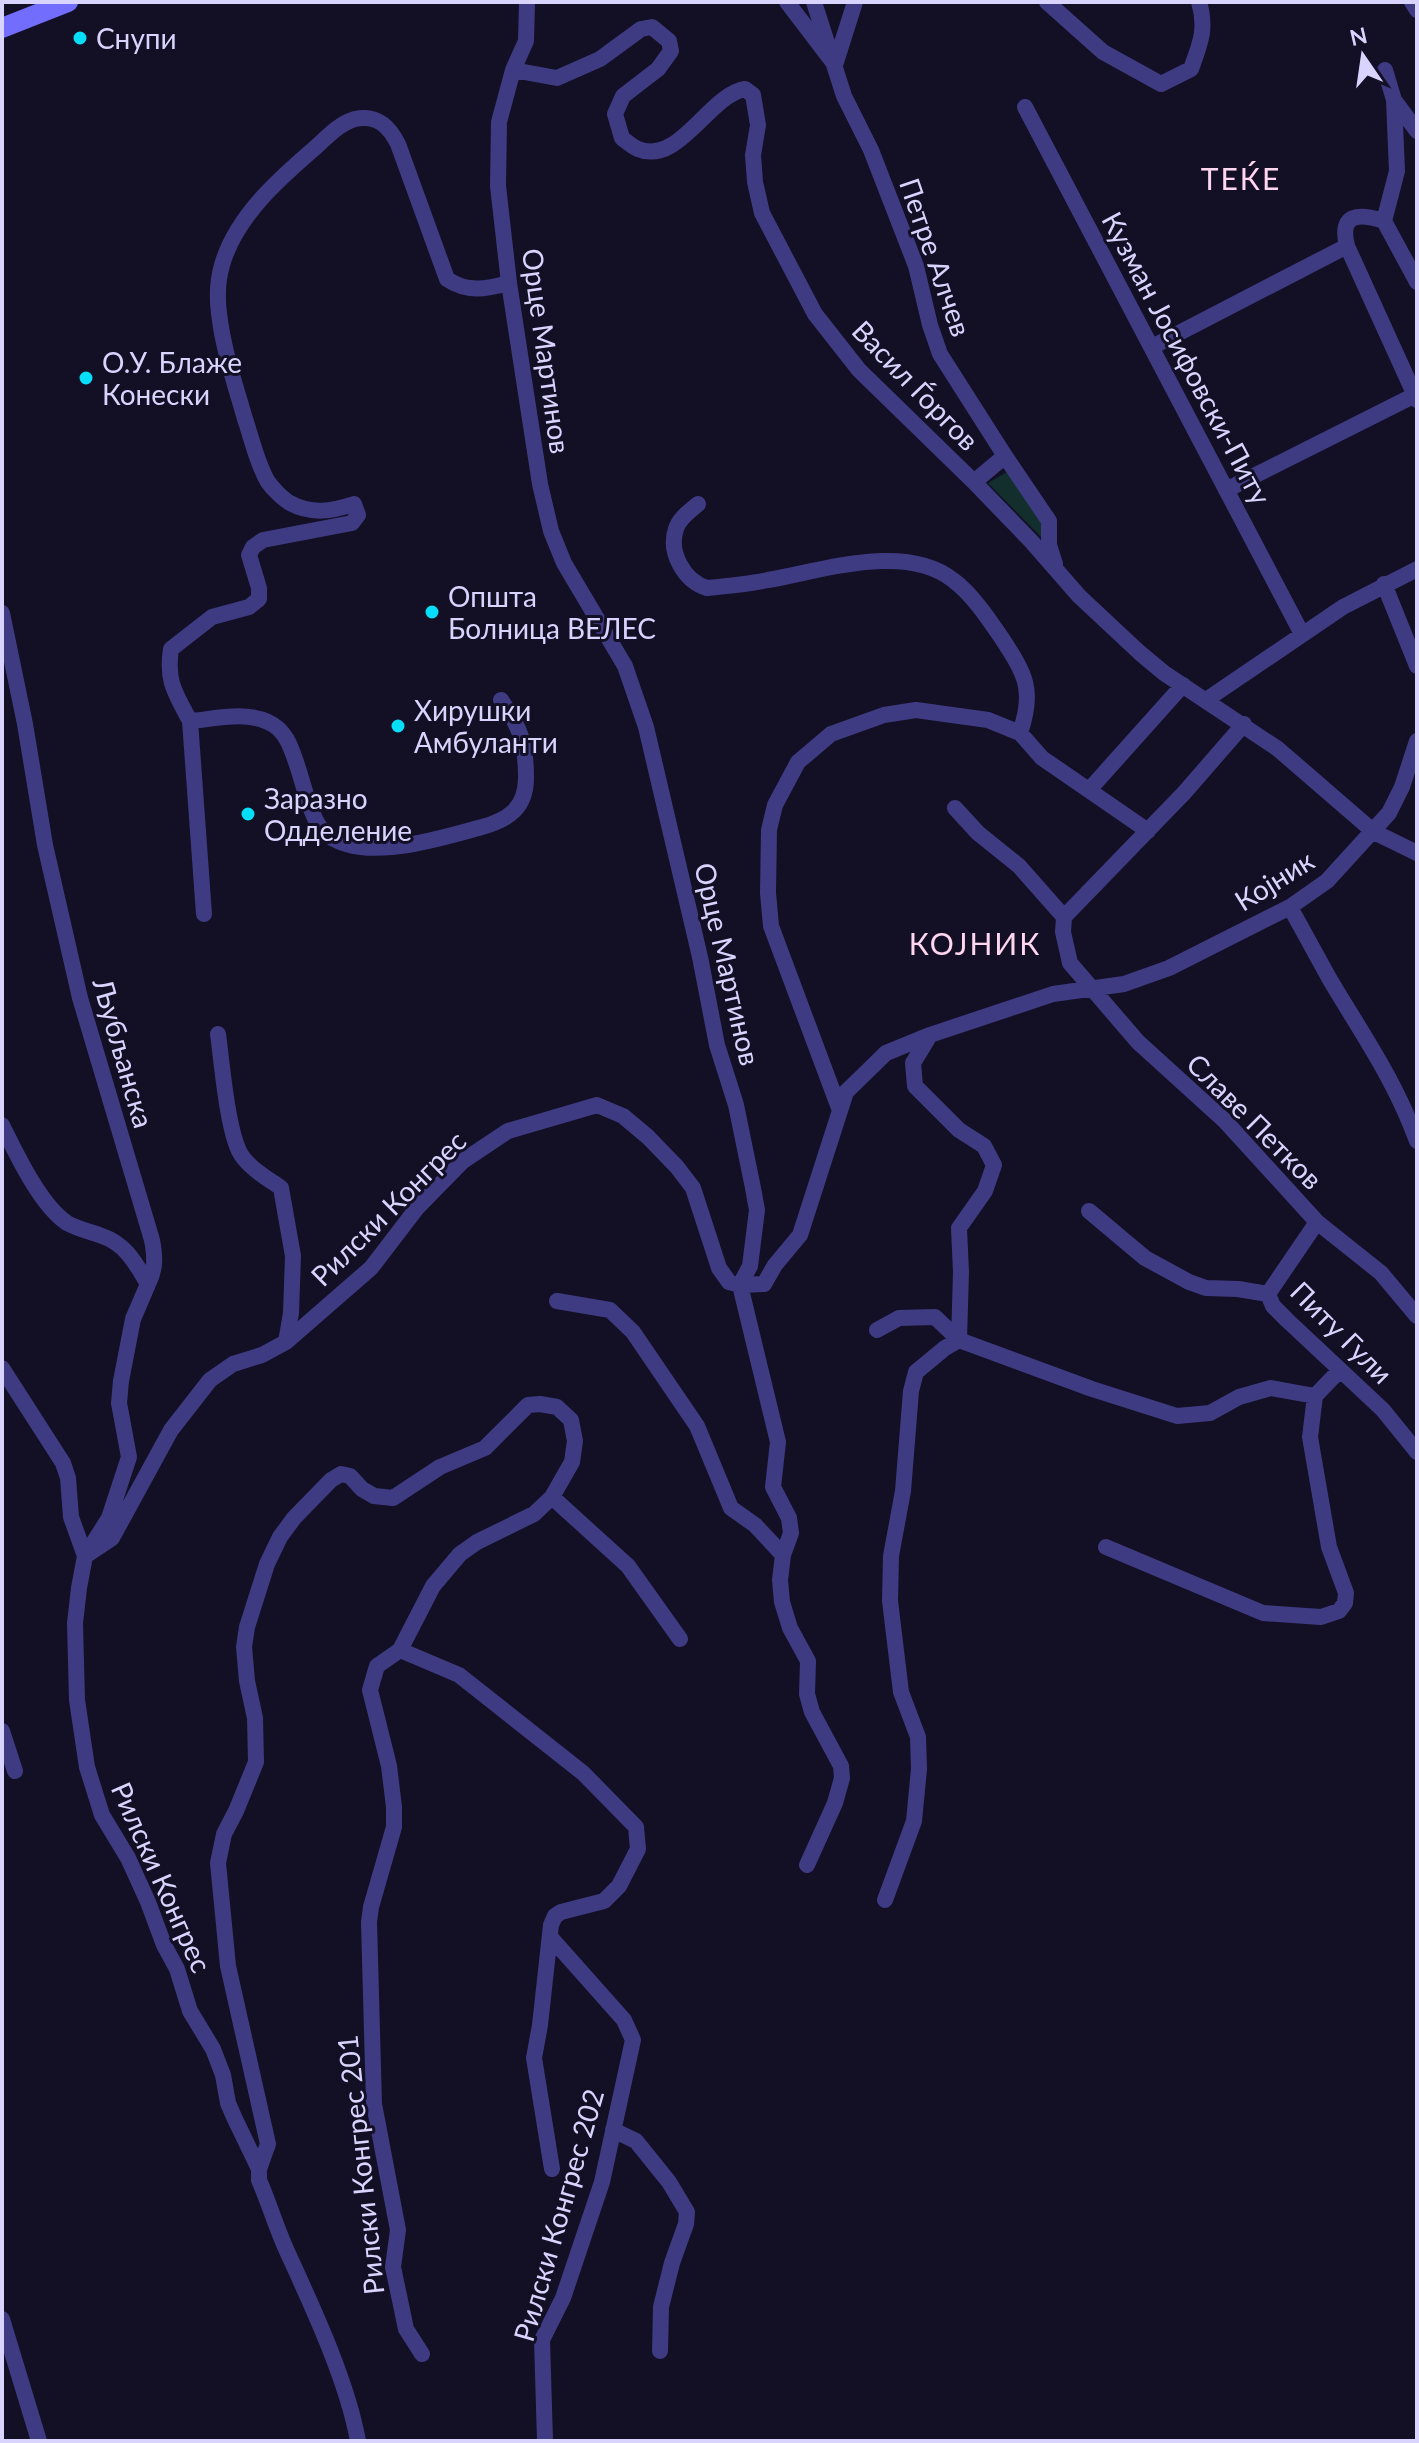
<svg xmlns="http://www.w3.org/2000/svg" width="1419" height="2443" font-family="Lato,sans-serif">
  <style>
    .green { fill: #122f2e }
    .lines { fill: none; stroke-linecap: round; stroke-linejoin: round }
    .street { stroke: #3f3b83; stroke-width: 16 }
    .secondary { stroke: #726dfc; stroke-width: 20 }
    .poi-dot { fill: #05ddf9; stroke: #130f25; stroke-width: 3 }
    .labels { text-anchor: middle; dominant-baseline: central; stroke-width: 6; stroke-linejoin: round; paint-order: stroke }
    .poi-label { font-size: 28px; fill: #d9d4fe; stroke: #130f25; text-anchor: start }
    .street-label { font-size: 28px; fill: #d9d4fe; stroke: #130f25 }
    .neighbourhood-label { font-size: 30px; letter-spacing: 2px; fill: #fed6ef; stroke: #130f25 }
  </style>
  <rect width="100%" height="100%" fill="#130f25"/>
  <path class="green" d="M1007,472l42,49v24l-61,-62z"/>
  <g class="lines">
    <path class="street" d="M527,2l-1,39 -13,29 -14,52 -1,64 11,97 31,201 11,47 13,32 61,103 21,61 54,230 17,88 19,60 17,83 4,22 -7,56 -10,19 38,157 -5,45 16,31 2,15 -8,22 -3,25 2,22 8,26 18,33 -1,33 5,18 29,54 1,12 -7,25 -28,62
      M787,2l48,63 20,-63
      M814,2l30,94 27,54 45,116 14,59 10,29 65,102 -31,26
      M1047,2l56,50 58,32 30,-15c9,-25 16,-40 8,-67
      M1412,2l5,8
      M513,70l44,8 43,-19 41,-30 11,-2 17,14 2,10 -13,18 -35,27 -8,18 7,24c5,4 11,9 16,11 41,17 71,-54 107,-60l8,6 5,30 -5,30 2,27 7,31 53,101 44,56 115,112 57,59 48,55 61,57 24,20 114,76 96,83 43,21
      M1385,70l9,30 23,31
      M1394,100l3,71 -13,50 33,61
      M1025,107l277,527
      M1384,221c-25,-8 -45,-8 -37,25l70,154
      M1152,347l195,-101
      M1005,456l44,65v24l6,19
      M1226,490l189,-95
      M698,504c-8,7 -19,14 -22,25 -8,23 8,52 31,59 20,-2 41,-4 61,-8 54,-9 137,-38 185,0 19,14 35,38 48,57 24,37 34,52 19,96
      M1384,584l33,82
      M2,613l23,111 20,121 35,153 72,242c3,16 4,29 -4,44 -12,-20 -22,-40 -46,-48 -11,-4 -24,-7 -35,-13 -27,-18 -51,-70 -65,-98
      M1206,700l137,-93 74,-38
      M190,721c24,-2 55,-10 78,1 18,8 23,25 29,43 6,17 14,55 27,67 37,33 116,6 158,-5 26,-7 44,-19 44,-49 0,-34 -5,-50 -25,-78
      M1244,724l-60,69 -120,124 -1,15 7,31 68,79 87,79 92,101 64,51 36,43
      M1089,790l94,-105
      M955,808l23,25 41,33 45,51
      M1290,907c13,24 26,47 39,71 33,56 65,100 88,163
      M204,914l-14,-193c-15,-28 -24,-40 -19,-72l41,-32 37,-10 10,-8v-11l-10,-33 4,-8 10,-7 89,-17 6,-8 -4,-11c-22,7 -42,11 -64,-1 -7,-4 -17,-14 -22,-21 -11,-18 -16,-43 -23,-63 -10,-35 -22,-70 -26,-106 -2,-15 -1,-34 3,-48 14,-49 58,-87 94,-118 11,-10 24,-24 39,-28 22,-5 34,7 43,25l49,135c20,14 40,10 62,4
      M218,1034c4,30 9,91 21,117 8,16 28,27 42,37l12,68 -2,57 -5,29
      M839,1108l-68,-182 -3,-33 1,-63 6,-25 23,-43 33,-28 53,-19 32,-5 72,10 32,13 22,25 106,73
      M1089,1211l56,47 44,24 17,6 32,1 30,5 5,12 14,14 96,90 34,42
      M148,1284l-15,35 -12,62 -2,22 10,54 -20,61 -24,38 -6,32 -4,35 2,77 10,67 15,48 26,43 20,44 16,43 13,24 13,42 23,38 10,26 5,28 6,14 25,52v11c10,23 17,47 27,69 26,57 61,131 72,192
      M1268,1294l49,-72
      M557,1301l53,9 23,22 64,94 34,82 24,17 28,30
      M877,1330l22,-12 36,-1 24,23 133,49 85,27 33,-3 29,-16 32,-9 44,8 25,-26
      M2,1368l61,95 5,15 3,39 14,39
      M552,1497l76,69 52,73
      M1106,1547l157,66 58,4 18,-6 6,-8 1,-10 -17,-46 -19,-110 5,-41
      M85,1556l27,-18 59,-108 39,-50 23,-16 29,-9 24,-13 85,-74 46,-60 46,-47 45,-30 89,-26 26,11 25,21 29,30 16,21 26,80 10,14 11,3 24,-1 11,-19 25,-30 46,-143 40,-39 44,-18 123,-41 71,-10 45,-16 121,-61 37,-26 62,-68 13,-26 15,-46
      M400,1650l-23,16 -7,24 19,76 5,41v20l-23,80 -2,15 5,182 24,126 -5,37 13,62 16,25
      M2,1731l13,40
      M885,1900l29,-79 5,-52 -1,-32 -17,-45 -11,-91 1,-45 12,-65 8,-100 5,-19 29,-24 14,-8 2,-68 -2,-44 26,-37 9,-26 -10,-19 -25,-16 -44,-44 -2,-23 17,-28
      M613,2130l23,11 33,41 18,30 -1,12 -14,39 -11,44 -1,44
      M259,2169l9,-25 -40,-178 -10,-103 6,-29 12,-23 20,-49 -1,-44 -8,-37 -3,-34 3,-20 20,-63 13,-27 14,-19 37,-38 10,-6 9,2 12,13 12,7 19,2 47,-31 45,-19 43,-43 12,-1 17,3 14,13 4,21 -3,21 -20,35 -18,17 -57,28 -17,12 -27,32 -33,64 59,25 124,98 53,54 2,22 -19,37 -15,15 -43,11 -6,4 -4,9 -11,100 -6,33 18,111
      M2,2319l37,122
      M545,2441l-3,-101 21,-42 39,-116 31,-142 -9,-20 -72,-81"/>
    <path class="secondary" d="M2,28l66,-26"/>
  </g>
  <g class="poi-dot">
    <circle cx="80" cy="38" r="8"/>
    <circle cx="86" cy="378" r="8"/>
    <circle cx="432" cy="612" r="8"/>
    <circle cx="398" cy="726" r="8"/>
    <circle cx="248" cy="814" r="8"/>
  </g>
  <g class="labels">
    <g class="poi-label">
      <text x="96" y="38">Снупи</text>
      <text x="102" y="362">О.У. Блаже<tspan x="102" dy="32">Конески</tspan></text>
      <text x="448" y="596">Општа<tspan x="448" dy="32">Болница ВЕЛЕС</tspan></text>
      <text x="414" y="710">Хирушки<tspan x="414" dy="32">Амбуланти</tspan></text>
      <text x="264" y="798">Заразно<tspan x="264" dy="32">Одделение</tspan></text>
    </g>
    <g class="street-label">
      <text transform="translate(936 257) rotate(71)">Петре Алчев</text>
      <text transform="translate(547 351) rotate(82)">Орце Мартинов</text>
      <text transform="translate(1187 358) rotate(62)">Кузман Јосифовски-Питу</text>
      <text transform="translate(916 385) rotate(46)">Васил Ѓоргов</text>
      <text transform="translate(1274 880) rotate(-32)">Којник</text>
      <text transform="translate(728 964) rotate(77)">Орце Мартинов</text>
      <text transform="translate(124 1053) rotate(74)">Љубљанска</text>
      <text transform="translate(1255 1121) rotate(45)">Славе Петков</text>
      <text transform="translate(388 1208) rotate(-45)">Рилски Конгрес</text>
      <text transform="translate(1342 1332) rotate(45)">Питу Гули</text>
      <text transform="translate(162 1877) rotate(66)">Рилски Конгрес</text>
      <text transform="translate(360 2165) rotate(-96)">Рилски Конгрес 201</text>
      <text transform="translate(558 2215) rotate(-74)">Рилски Конгрес 202</text>
    </g>
    <g class="neighbourhood-label">
      <text x="1241" y="178">ТЕЌЕ</text>
      <text x="975" y="943">КОЈНИК</text>
    </g>
  </g>
  <rect width="1419" height="2443" fill="none" stroke="#d9d4fe" stroke-width="8"/>
  <g transform="translate(1363 56) rotate(347)" stroke="#130f25" stroke-width="6" paint-order="stroke">
  <path d="M0-6L14 30L0 20L-14 30Z" fill="#d9d4fe"/>
  <text y="-12" font-size="22" font-weight="bold" text-anchor="middle" fill="#d9d4fe">N</text>
  </g>
</svg>
